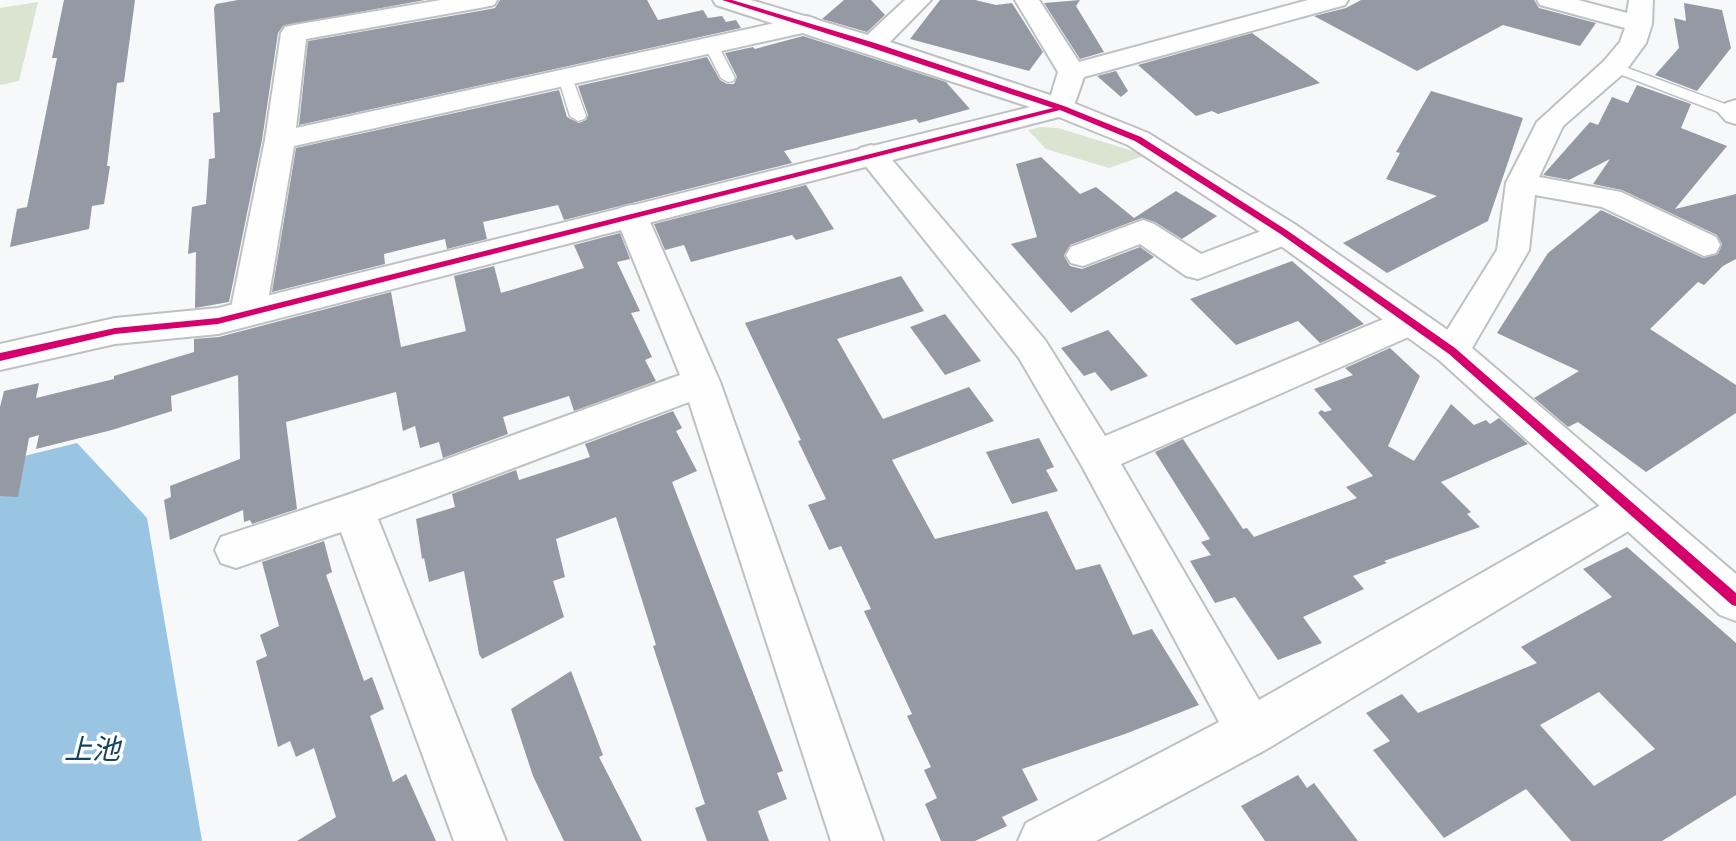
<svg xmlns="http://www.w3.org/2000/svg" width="1736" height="841" font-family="Lato,'Noto Sans JP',sans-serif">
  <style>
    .green { fill: #dae4d1 }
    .water { fill: #99c4e2 }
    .building { fill: #9599a4; fill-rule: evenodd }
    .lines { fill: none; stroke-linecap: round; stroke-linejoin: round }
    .lane-casing { stroke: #bec0c1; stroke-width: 3 }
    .street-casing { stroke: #bec0c1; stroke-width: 4 }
    .secondary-casing { stroke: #bec0c1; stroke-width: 4 }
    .lane { fill: #fefefe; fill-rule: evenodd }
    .street { fill: #fefefe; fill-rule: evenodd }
    .secondary { fill: #fefefe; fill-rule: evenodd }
    .cycleway-casing { stroke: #fff; stroke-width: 5 }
    .cycleway { fill: #d6006c; fill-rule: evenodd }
    .labels { text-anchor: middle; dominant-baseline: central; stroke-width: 7; stroke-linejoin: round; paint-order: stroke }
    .near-water-label { font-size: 28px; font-style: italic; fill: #154461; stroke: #fff }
  </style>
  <rect width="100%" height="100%" fill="#f6f8fa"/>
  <path class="green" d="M38,2l-19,79 -19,4v-77z
    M1041,127l17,1 88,27 -37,13 -63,-19 -18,-19z"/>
  <path class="water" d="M77,443l70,75 55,323h-202v-379z"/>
  <path class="building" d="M64,0h71l-11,82 -7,1 -10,83h3l-6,38 -12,2 -3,23 -79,18 7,-38 10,-2 30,-149h-5z
    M238,0h187l-142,26 -5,7 -16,107 -33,162 -34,6 1,-56 -8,2 4,-47 14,-3 3,-45 6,-1 -2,-45 7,-1 -6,-104 2,-4z
    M500,0h147l11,20 45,-10 5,8 14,-2 4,6 10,-2 5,8 -442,97 9,-84 177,-31 10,-2z
    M844,0h27l14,15 -18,17 -45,-13z
    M940,0h35l21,5 16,-2 31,49 -14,19 -119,-32z
    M1080,0l-4,6 28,46 -24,7 -36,-56z
    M1361,0h173l5,8 57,15 -16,23 -77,-21 -86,46 -103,-55 32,-8z
    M1684,3l38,7 9,38 -34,43 -42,-16 24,-27 -5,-30 12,3z
    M1252,33l68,50 -102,31 -6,-3 -16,5 -58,-51z
    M803,36l143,46 24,27 -51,14 -3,-4 -132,32 8,12 -228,57 -6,-15 -75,17 4,17 -40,10 -2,-10 -61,15 1,10 -113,28 24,-144 263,-58 8,27 12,6 7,-3 2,-5 -10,-29 129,-29 13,23 7,4h7l3,-7 -12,-24 28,-6 2,2z
    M1116,71l12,20 -7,6 -24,-21z
    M1637,85l54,19 -10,24 46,18 -52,63 61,-15v65l-13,7 -19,19 -6,-3 -48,47 86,56v28l-90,59 -68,-50 -10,5 -34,-29 45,-27 -82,-38 51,-80 53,-43 102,48 15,-4 4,-10 -5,-9 -95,-45 -29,-6 17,-25 -41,21 -26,-5 47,-53 8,3 14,-28 16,6z
    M1431,91l92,27 -35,103 -101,52 -44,-30 94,-47 -51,-17 14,-26 -4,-1z
    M1041,157l39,37 16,-7 38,31 42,-27 41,25 -35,23 -27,-17 -13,-4 -72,27 -6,11 6,10 12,3 58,-22 14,10 -83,56 -60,-69 26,-7 -21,-73z
    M806,185l28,44 -38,11 -4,-5 -101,27 -7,-17 -19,5 -11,-26z
    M620,233l10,26 -13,3 23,49 -9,2 21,44 -7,3 11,21 -82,30 -5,-15 -66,21 5,17 -65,24 -4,-16 -19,6 -5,-22 -12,5 -7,-39 -110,30 11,87 -45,15 -2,-4 -6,2 -1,-12 -73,30 -6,-40 7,-3 -1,-11 70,-27 -2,-84 -67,21 1,15 -60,19 -76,19 3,-14 -10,3 -11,59 -18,-1v-89l4,-16 35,-8 -3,15 78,-19v-3l80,-24v-13l25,-2 172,-45 10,55 65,-16 -12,-55 40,-10 7,27 83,-25 -10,-23z
    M1292,261l72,63 -44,19 -22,-22 -62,24 -46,-46z
    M901,276l23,35 -87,28 46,80 86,-32 25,34 -102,39 43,79 112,-28 29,59 24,-6 33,71 19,-6 47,76 -74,29 -103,35 16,31 -36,17 5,9 -32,15h-34l-16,-37 12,-6 -13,-28 7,-3 -24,-51 5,-2 -48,-103 7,-2 -30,-63 -12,4 -21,-45 18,-6 -28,-58 3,-1 -56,-117z
    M945,314l36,47 -36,14 -35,-48z
    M1108,330l40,46 -37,15 -16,-19 -11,4 -23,-28z
    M1390,348l30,28 -32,70 26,15 37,-57 23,21 12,-5 4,4 9,-6 29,26 -87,38 30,30 -4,2 13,13 -96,34 3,2 -34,13 11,13 -61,28 19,26 -44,17 -43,-63 -20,6 -25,-42 21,-6 -10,-13 9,-3 -55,-87 28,-13 60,90 4,-1 7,9 103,-39 -11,-11 27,-11 -55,-63 3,-3 4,2 7,-2 -18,-21 39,-14 -8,-7z
    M673,411l9,17 -6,3 21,40 -25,11 111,289 -6,2 10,26 -29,12 11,30h-62l-12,-33 10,-4 -52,-158 3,-1 -40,-128 -60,22 9,38 -12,4 11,36 -82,42 -3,-5 -15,-83 -35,11 -5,-24 -2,1 -6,-40 39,-12 -3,-13 64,-24 3,10 71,-23 -5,-13z
    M1039,438l15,29 -8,3 12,21 -46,13 -26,-52z
    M324,541l8,31 -6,3 38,106 8,-4 12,32 -14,7 23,66 13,-8 30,67h-139l39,-24 -22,-69 -18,9 -6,-16 -12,6 -22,-86 11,-5 -7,-21 19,-9 -17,-64z
    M1627,547l109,96v152l-74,46h-91l-45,-52 -82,49 -71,-88 17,-9 -24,-28 36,-19 16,19 119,-50 -16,-16 91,-50 -29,-28zM1599,692l56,57 -61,37 -54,-61z
    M571,671l32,84 -4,2 43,84h-78l-31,-65 -22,-67z
    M1298,775l9,13 7,-5 44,58h-93l-24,-35z"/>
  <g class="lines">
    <defs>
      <path id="lane" d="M711,41l7,4 17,33 -2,3 -5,1 -7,-4 -17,-33z
        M1614,63l122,45v8l-10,-1 -117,-45 -2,-3 2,-3z
        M565,73l7,4 14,39 -2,3 -6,2 -8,-5 -12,-39z"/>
      <path id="street" d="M441,0h56l-3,5 -9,2 -179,32 -10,89 511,-112 9,3 4,5 -4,5 -9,3 -513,114 -28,167 -6,9 -12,3 -12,-3 -6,-9 35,-173 16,-107 4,-6 9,-2z
        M905,0h26l-50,51 -9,2 -9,-2 -4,-6 4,-6z
        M1015,0h24l40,62 229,-62h40l-3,5 -261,72 -13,37 -10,3 -10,-3 -4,-6 11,-36z
        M1537,0h41l49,13 2,-13h24l-1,24 -6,19 -22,30 -61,53 -24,51 82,15 95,45 4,8 -4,8 -12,3 -102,-49 -67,-12 -6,55 -64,110 -13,4 -13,-4 -5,-9 63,-101 9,-67 31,-61 67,-61 16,-19 5,-14 -85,-23z
        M1736,100v24l-10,-3 -8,-9 8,-9z
        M871,145l11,3 163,192 60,96 293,-123 12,-4 12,4 6,9 -6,9 -301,133 138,236 356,-203 15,-5 15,5 6,12 -6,12 -378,228 -171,92h-78l8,-18 193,-101 -136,-254 -64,-110 -163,-204 4,-6z
        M631,205l11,3 5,7 73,167 163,459h-52l-142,-439 -311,117 128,322h-52l-113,-309 -105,36 -15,-5 -6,-13 6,-13 126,-42 333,-120 -65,-160 5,-7z
        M1143,220l11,4 47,30 84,-32 11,3 5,8 -5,8 -98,38 -12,-3 -46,-32 -57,22 -12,-3 -5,-8 5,-8z"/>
      <path id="secondary" d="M713,0h38l130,39 190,63 77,31 148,92 169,117 271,232v47l-16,-6 -281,-255 -165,-119 -146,-96 -69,-28 -841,217 -103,10 -115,26v-26l115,-26 103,-10 812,-201 -314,-102z"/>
    </defs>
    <use href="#lane" class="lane-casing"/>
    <use href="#street" class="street-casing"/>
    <use href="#secondary" class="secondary-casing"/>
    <use href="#lane" class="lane"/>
    <use href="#street" class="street"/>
    <use href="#secondary" class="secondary"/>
    <defs>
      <path id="cycleway" d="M722,0h10l143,43 189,63 77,31 147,94 167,117 281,245v13l-4,-1 -283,-251 -167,-119 -147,-94 -75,-31 -842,214 -103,10 -115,27v-8l115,-25 103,-10 835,-210 -184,-61z"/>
    </defs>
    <use href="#cycleway" class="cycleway-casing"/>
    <use href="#cycleway" class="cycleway"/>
  </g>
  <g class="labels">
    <g class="near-water-label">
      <text x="92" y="748">上池</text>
    </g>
  </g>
</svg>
